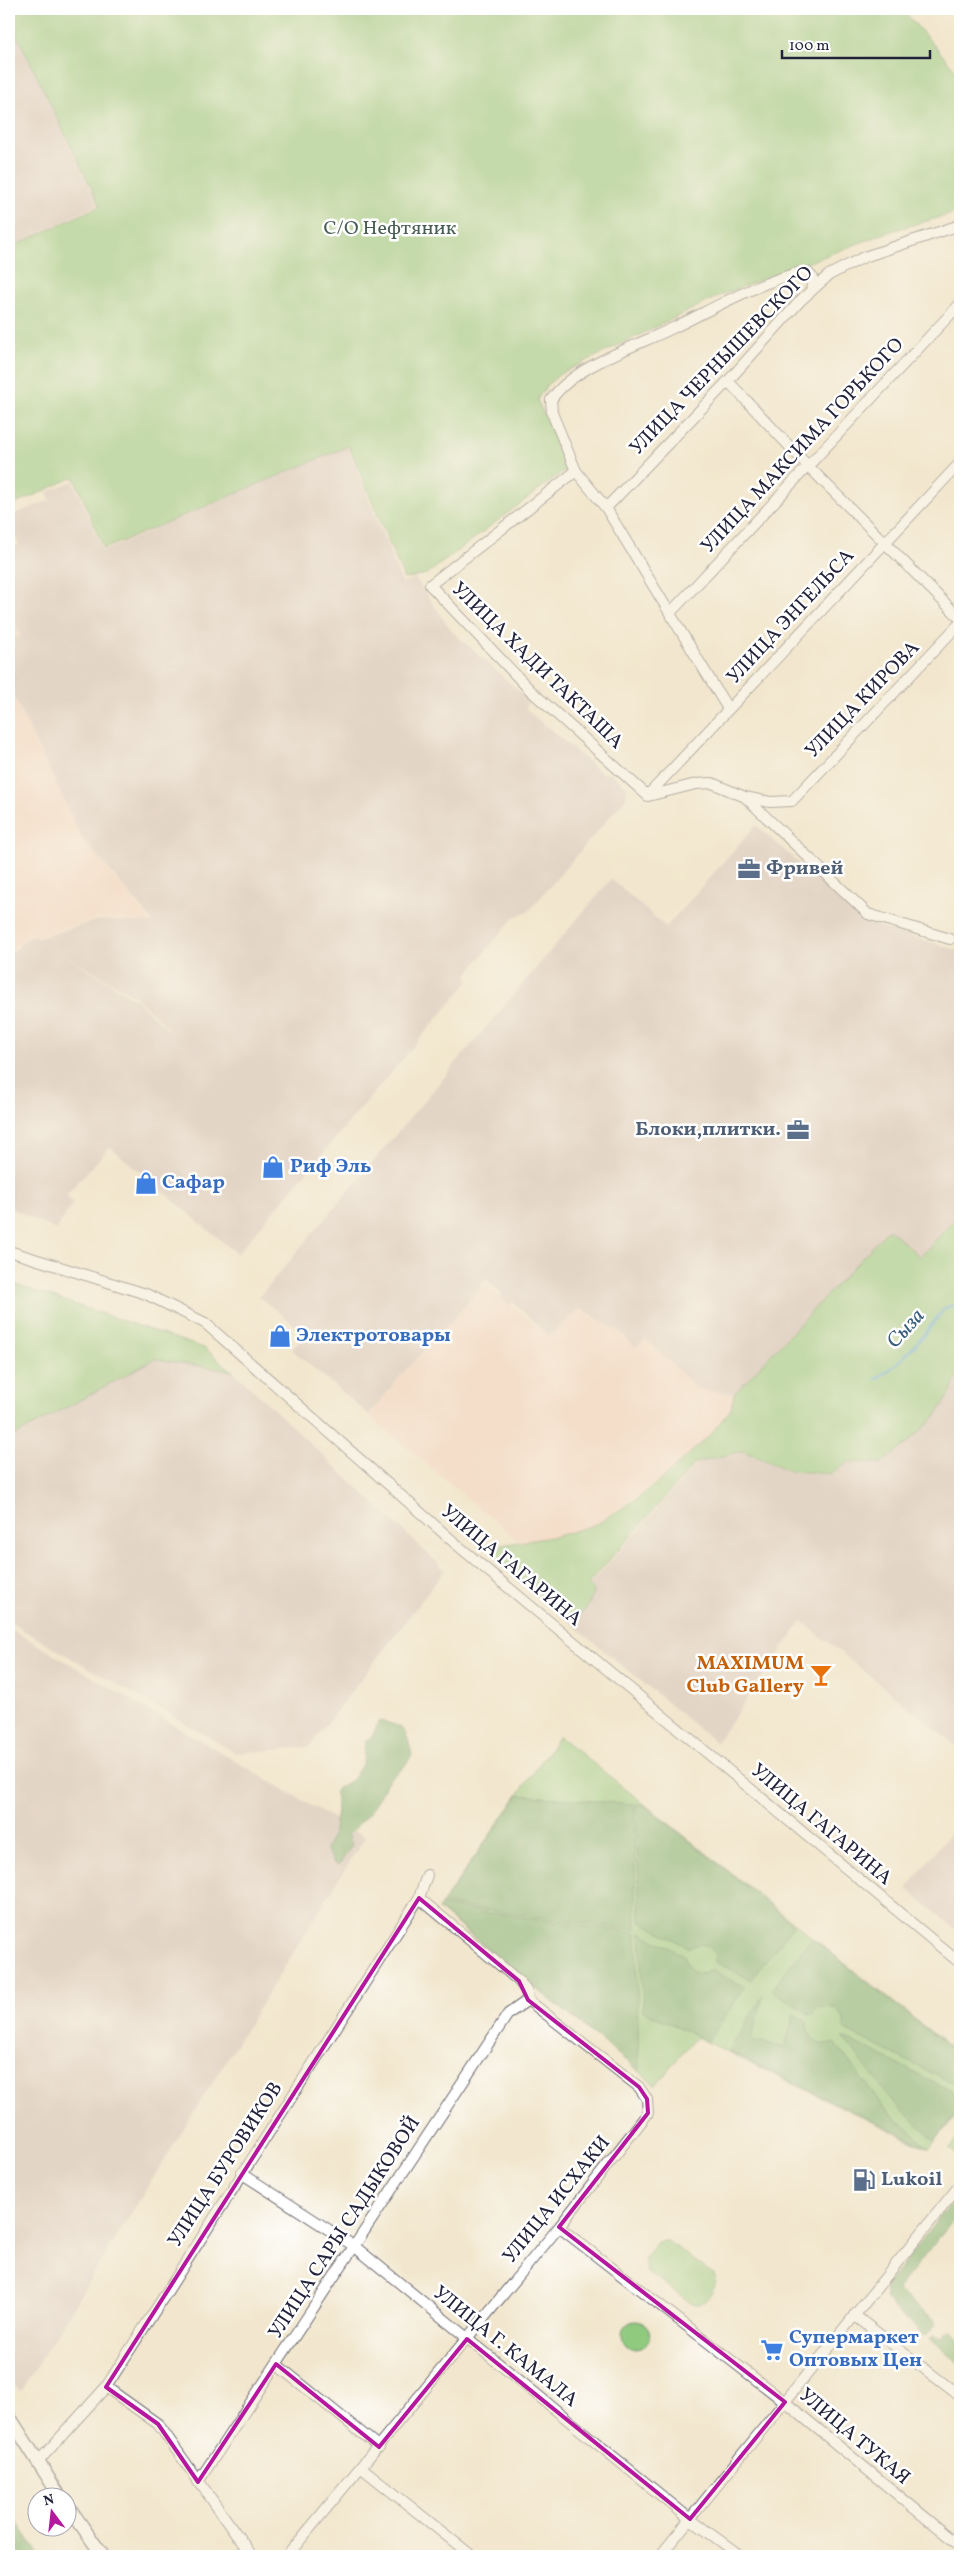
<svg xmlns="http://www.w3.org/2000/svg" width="969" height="2565" font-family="Vollkorn,serif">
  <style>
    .built { fill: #f6d2c3 }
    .industrial { fill: #d1bfbd; fill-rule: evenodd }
    .green { fill: #8fca7f; stroke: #58765d }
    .forest { fill: #73ae6e; stroke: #4a6854 }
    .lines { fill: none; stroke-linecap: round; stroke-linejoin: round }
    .stream { stroke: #56a7d1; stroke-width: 3 }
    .minor-casing { stroke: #6b676e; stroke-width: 12 }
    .major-casing { stroke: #6b676e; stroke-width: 15 }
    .minor { stroke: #fff; stroke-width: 10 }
    .major { stroke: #fff; stroke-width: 12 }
    .marked { fill: none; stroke: #b5179e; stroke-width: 4; stroke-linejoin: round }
    .labels { text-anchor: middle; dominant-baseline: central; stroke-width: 5; stroke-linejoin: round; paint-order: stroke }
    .park-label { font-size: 20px; fill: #485d53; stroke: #fff }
    .street-label { font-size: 20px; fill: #22223b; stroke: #fff }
    .service-label { font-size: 20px; font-weight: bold; fill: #4e5e75; stroke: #fff; text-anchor: start }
    .shop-label { font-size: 20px; font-weight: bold; fill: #366cbe; stroke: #fff; text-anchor: start }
    .food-label { font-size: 20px; font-weight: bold; fill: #c56008; stroke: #fff; text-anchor: end }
    .water-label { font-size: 21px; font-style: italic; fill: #395e7e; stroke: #fff }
  </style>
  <rect width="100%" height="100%" fill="#fff"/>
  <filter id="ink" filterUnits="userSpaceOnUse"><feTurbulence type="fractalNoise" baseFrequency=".02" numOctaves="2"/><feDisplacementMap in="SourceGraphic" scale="10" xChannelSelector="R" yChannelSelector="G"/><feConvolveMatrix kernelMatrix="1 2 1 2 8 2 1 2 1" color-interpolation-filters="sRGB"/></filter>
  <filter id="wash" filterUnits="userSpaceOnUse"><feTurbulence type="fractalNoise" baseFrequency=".0096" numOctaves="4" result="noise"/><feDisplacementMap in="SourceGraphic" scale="20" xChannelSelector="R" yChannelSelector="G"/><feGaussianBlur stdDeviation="1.12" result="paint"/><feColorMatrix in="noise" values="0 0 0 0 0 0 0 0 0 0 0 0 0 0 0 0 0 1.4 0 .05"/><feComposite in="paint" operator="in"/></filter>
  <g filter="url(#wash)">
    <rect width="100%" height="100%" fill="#f2e7ce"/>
    <path class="built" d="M9,609l11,27 -11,3z
      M9,688l73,150 70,85 -54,-5 -61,19 -7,-3 -21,19z
      M486,1285l63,51 31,-28 43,26 12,14 11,-9 52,50 36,5 -3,15 -21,26 -49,45 -64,44 -40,12 -37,6 -151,-126 33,-42z"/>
    <path class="industrial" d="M9,20l89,185 -89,42z
      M348,447l54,136 13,-5 37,53 77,69 -3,9 77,65 8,-1 16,14 -1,11 -98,114 -14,5 -47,57 2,7 -232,273 -127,-107 -44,48 7,8 -17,27 -47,-23v-252l22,-20 7,3 60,-18 56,3 -72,-85 -73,-151v-47l11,-4 -11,-28v-60l10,-3 -10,-24v-5l41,-16 -3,-8 26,-11 30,70zM55,949l80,47 34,33 -3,2 1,-2 -32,-30z
      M756,825l111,98 93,28v262l-40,44 -31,-27 -155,164 -36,-5 -52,-50 -11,9 -12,-14 -42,-26 -32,28 -36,-34 -4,3 -9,-8 2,-3 -17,-16 -6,13 -77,83 -33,41 -77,-65 13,-17 -46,-36 352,-418 55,48z
      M155,1359l78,12 212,199 -136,177 -73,6 -227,-131v-182z
      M960,1370v379l-158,-128 -86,122 -154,-127 135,-153 46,-11 48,20 41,3 16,-12h34l27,-20 27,-28 14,-19z
      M9,1628l356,209 -344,554 -12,-10z
      M960,1820v113l-53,-44z"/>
    <path class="green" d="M9,9h893l58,66v137l-66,18 -175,66 -159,78 -14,12 -9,14 32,67 -142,107 -23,5 -55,-133 -245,103 -30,-72 -63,29 -2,-5v-253l91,-42 -91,-187z
      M960,1214v155l-10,25 -14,22 -28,27 -26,20 -34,-1 -16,12 -42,-3 -47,-20 -48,12 -107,121 5,7c-3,18 -14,31 -32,24l-62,-52 -2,-10 4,-8 56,-9 40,-12 41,-26 23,-18 49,-45 21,-26 3,-15 155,-165 31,28z
      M9,1282l195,66 29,23 -78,-12 -146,80z
      M559,1736l401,319v55l-31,39 -233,-112 -40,48 -218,-176z
      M960,2134v25l-10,-10z
      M662,2241h6l45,33 3,8c-4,11 -11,25 -24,22l-45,-33 -3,-11 13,-18z
      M622 2335a14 14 0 1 1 28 0a14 14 0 1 1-28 0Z"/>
    <path class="forest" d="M379,1721c26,5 27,7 33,34l-8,12 -15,12 -20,35 -20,20 3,11 -13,20 -5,-2 -8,-14 7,-14 4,-24 -2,-17 3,-7 14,-7 11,-17 2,-23 7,-3z
      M519,1795l115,9 2,126 -194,-26z
      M636,1804l8,1 150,120 -43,55 -36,-18c1,-16 -13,-22 -26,-14l-49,-27z
      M441,1906l195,27 3,138 -200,-162z
      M640,1932l45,24 1,8 6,8 11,2 8,-4 34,17 -37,54 -65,-30z
      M812,1938l148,118v31l-115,-57 -1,-12 -9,-10 -16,-1 -8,8 -40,-25z
      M763,1996l-12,44 34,7 9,-33 13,8c0,16 13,27 28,21l49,65 45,40 -200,-97z
      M843,2037l117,58v14l-25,31 -42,-38z
      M960,2191v21l-63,78 37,29 2,5 -11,13 -40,-38 -1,-11z
      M946,2331h6c10,7 8,22 8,33l-30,-25 4,-5 7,4z
      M9,2510l31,46h-31z"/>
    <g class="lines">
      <path class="stream" d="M876,1379c30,-19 47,-43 68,-70l6,-3 10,1"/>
    </g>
  </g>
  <g filter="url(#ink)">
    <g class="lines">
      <defs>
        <path id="minor" d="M728,381l80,85 152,152
          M576,471l-146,114 100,105 118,106 48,-12 16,-1 33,14 25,5 22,-1 168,-178
          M606,508l122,-127 73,-81 28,-25 35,-18 96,-32
          M671,612l289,-308
          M728,709l-122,-201 -30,-37 -24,-58 -1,-13c22,-34 88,-55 124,-73 41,-20 82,-44 126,-55h6l6,6 -2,13
          M648,795l312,-332
          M745,797l123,117 82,25
          M9,1251l137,43 59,29 251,221 504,419
          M241,2173l113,73 336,273 51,37
          M559,2227l226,175 175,144
          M854,2315l106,81
          M276,2364l103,83
          M106,2387l52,37 94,132
          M37,2463l69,-76 313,-489 8,-23
          M362,2468l110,88
          M198,2482l310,-468 20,-14
          M287,2556l272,-329 89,-114 -1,-14 -8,-12 -111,-87 -1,-8 -8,-11 -100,-83
          M660,2556l300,-371"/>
        <path id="major" d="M9,2416l52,82
          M68,2506l35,50"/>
      </defs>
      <use href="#minor" class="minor-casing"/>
      <use href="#major" class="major-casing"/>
      <use href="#minor" class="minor"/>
      <use href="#major" class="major"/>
    </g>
  </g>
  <path d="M0 0H969V2565H0ZM419,1898l100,83 9,19 111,87 8,12 1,14 -89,114 226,175 -95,117 -223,-180 -88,108 -103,-83 -78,118 -40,-58 -52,-37z" fill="#f2e7ce" fill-opacity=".55" fill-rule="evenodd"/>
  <path class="marked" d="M419,1898l100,83 9,19 111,87 8,12 1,14 -89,114 226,175 -95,117 -223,-180 -88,108 -103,-83 -78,118 -40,-58 -52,-37z"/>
  <defs>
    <symbol id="office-bare" viewBox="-9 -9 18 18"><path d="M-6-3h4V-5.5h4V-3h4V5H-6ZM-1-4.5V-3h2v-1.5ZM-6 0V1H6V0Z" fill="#5c6f8a" stroke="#fff" stroke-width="2.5" paint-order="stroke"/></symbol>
    <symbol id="shop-bare" viewBox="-9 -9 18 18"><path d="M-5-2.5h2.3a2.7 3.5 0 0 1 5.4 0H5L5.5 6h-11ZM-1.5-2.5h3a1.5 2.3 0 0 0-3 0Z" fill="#3f7fe0" stroke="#fff" stroke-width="2.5" paint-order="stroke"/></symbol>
    <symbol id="bar-bare" viewBox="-9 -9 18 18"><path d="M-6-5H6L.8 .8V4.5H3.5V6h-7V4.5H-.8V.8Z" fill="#e8710a" stroke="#fff" stroke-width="2.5" paint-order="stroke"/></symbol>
    <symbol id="fuel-bare" viewBox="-9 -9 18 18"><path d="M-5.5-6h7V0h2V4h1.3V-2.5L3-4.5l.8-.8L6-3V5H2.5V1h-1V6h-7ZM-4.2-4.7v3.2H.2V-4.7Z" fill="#5c6f8a" stroke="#fff" stroke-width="2.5" paint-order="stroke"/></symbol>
    <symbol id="supermarket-bare" viewBox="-9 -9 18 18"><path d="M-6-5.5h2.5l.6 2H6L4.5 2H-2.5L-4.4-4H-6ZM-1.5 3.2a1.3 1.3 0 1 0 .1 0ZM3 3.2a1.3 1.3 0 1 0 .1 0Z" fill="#3f7fe0" stroke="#fff" stroke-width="2.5" paint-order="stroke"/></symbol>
  </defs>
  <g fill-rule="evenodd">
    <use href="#office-bare" x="733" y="853" width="32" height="32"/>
    <use href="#office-bare" x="782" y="1114" width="32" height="32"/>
    <use href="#shop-bare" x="257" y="1151" width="32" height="32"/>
    <use href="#shop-bare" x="130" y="1167" width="32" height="32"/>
    <use href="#shop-bare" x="264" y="1320" width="32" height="32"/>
    <use href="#bar-bare" x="805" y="1659" width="32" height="32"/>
    <use href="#fuel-bare" x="848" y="2164" width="32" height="32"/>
    <use href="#supermarket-bare" x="756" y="2334" width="32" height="32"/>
  </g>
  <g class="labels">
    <g class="park-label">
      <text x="390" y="229">С/О Нефтяник</text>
    </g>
    <g class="street-label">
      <text transform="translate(722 361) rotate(-46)">УЛИЦА ЧЕРНЫШЕВСКОГО</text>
      <text transform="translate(803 446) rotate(-47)">УЛИЦА МАКСИМА ГОРЬКОГО</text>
      <text transform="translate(791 617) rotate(-47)">УЛИЦА ЭНГЕЛЬСА</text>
      <text transform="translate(537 666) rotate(44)">УЛИЦА ХАДИ ТАКТАША</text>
      <text transform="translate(863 700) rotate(-46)">УЛИЦА КИРОВА</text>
      <text transform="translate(511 1566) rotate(40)">УЛИЦА ГАГАРИНА</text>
      <text transform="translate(821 1825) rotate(40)">УЛИЦА ГАГАРИНА</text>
      <text transform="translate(226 2165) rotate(-57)">УЛИЦА БУРОВИКОВ</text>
      <text transform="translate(557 2200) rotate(-51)">УЛИЦА ИСХАКИ</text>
      <text transform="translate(345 2228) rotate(-57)">УЛИЦА САРЫ САДЫКОВОЙ</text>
      <text transform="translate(505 2347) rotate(39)">УЛИЦА Г. КАМАЛА</text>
      <text transform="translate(854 2437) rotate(40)">УЛИЦА ТУКАЯ</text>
    </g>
    <g class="service-label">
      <text x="766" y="869">Фривей</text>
      <text x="781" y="1130" text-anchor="end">Блоки,плитки.</text>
      <text x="881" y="2180">Lukoil</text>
    </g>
    <g class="shop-label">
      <text x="290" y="1167">Риф Эль</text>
      <text x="162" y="1183">Сафар</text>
      <text x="296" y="1336">Электротовары</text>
      <text x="789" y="2338">Супермаркет<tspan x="789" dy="23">Оптовых Цен</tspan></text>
    </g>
    <g class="food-label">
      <text x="804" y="1664">MAXIMUM<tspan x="804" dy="23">Club Gallery</tspan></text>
    </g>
    <g class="water-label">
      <text transform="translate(906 1329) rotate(-48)">Сыза</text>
    </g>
  </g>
  <rect width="969" height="2565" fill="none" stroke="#fff" stroke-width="30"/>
  <g transform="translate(52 2512) rotate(345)"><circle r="24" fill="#ffffff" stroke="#a7a7b1"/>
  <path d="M0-4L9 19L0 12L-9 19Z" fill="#b5179e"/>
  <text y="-8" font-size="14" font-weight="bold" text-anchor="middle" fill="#22223b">N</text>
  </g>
  <path d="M782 50v8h148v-8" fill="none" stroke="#22223b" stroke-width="2.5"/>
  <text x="789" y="50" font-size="15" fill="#22223b" stroke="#ffffff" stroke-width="4" paint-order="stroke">100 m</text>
</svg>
